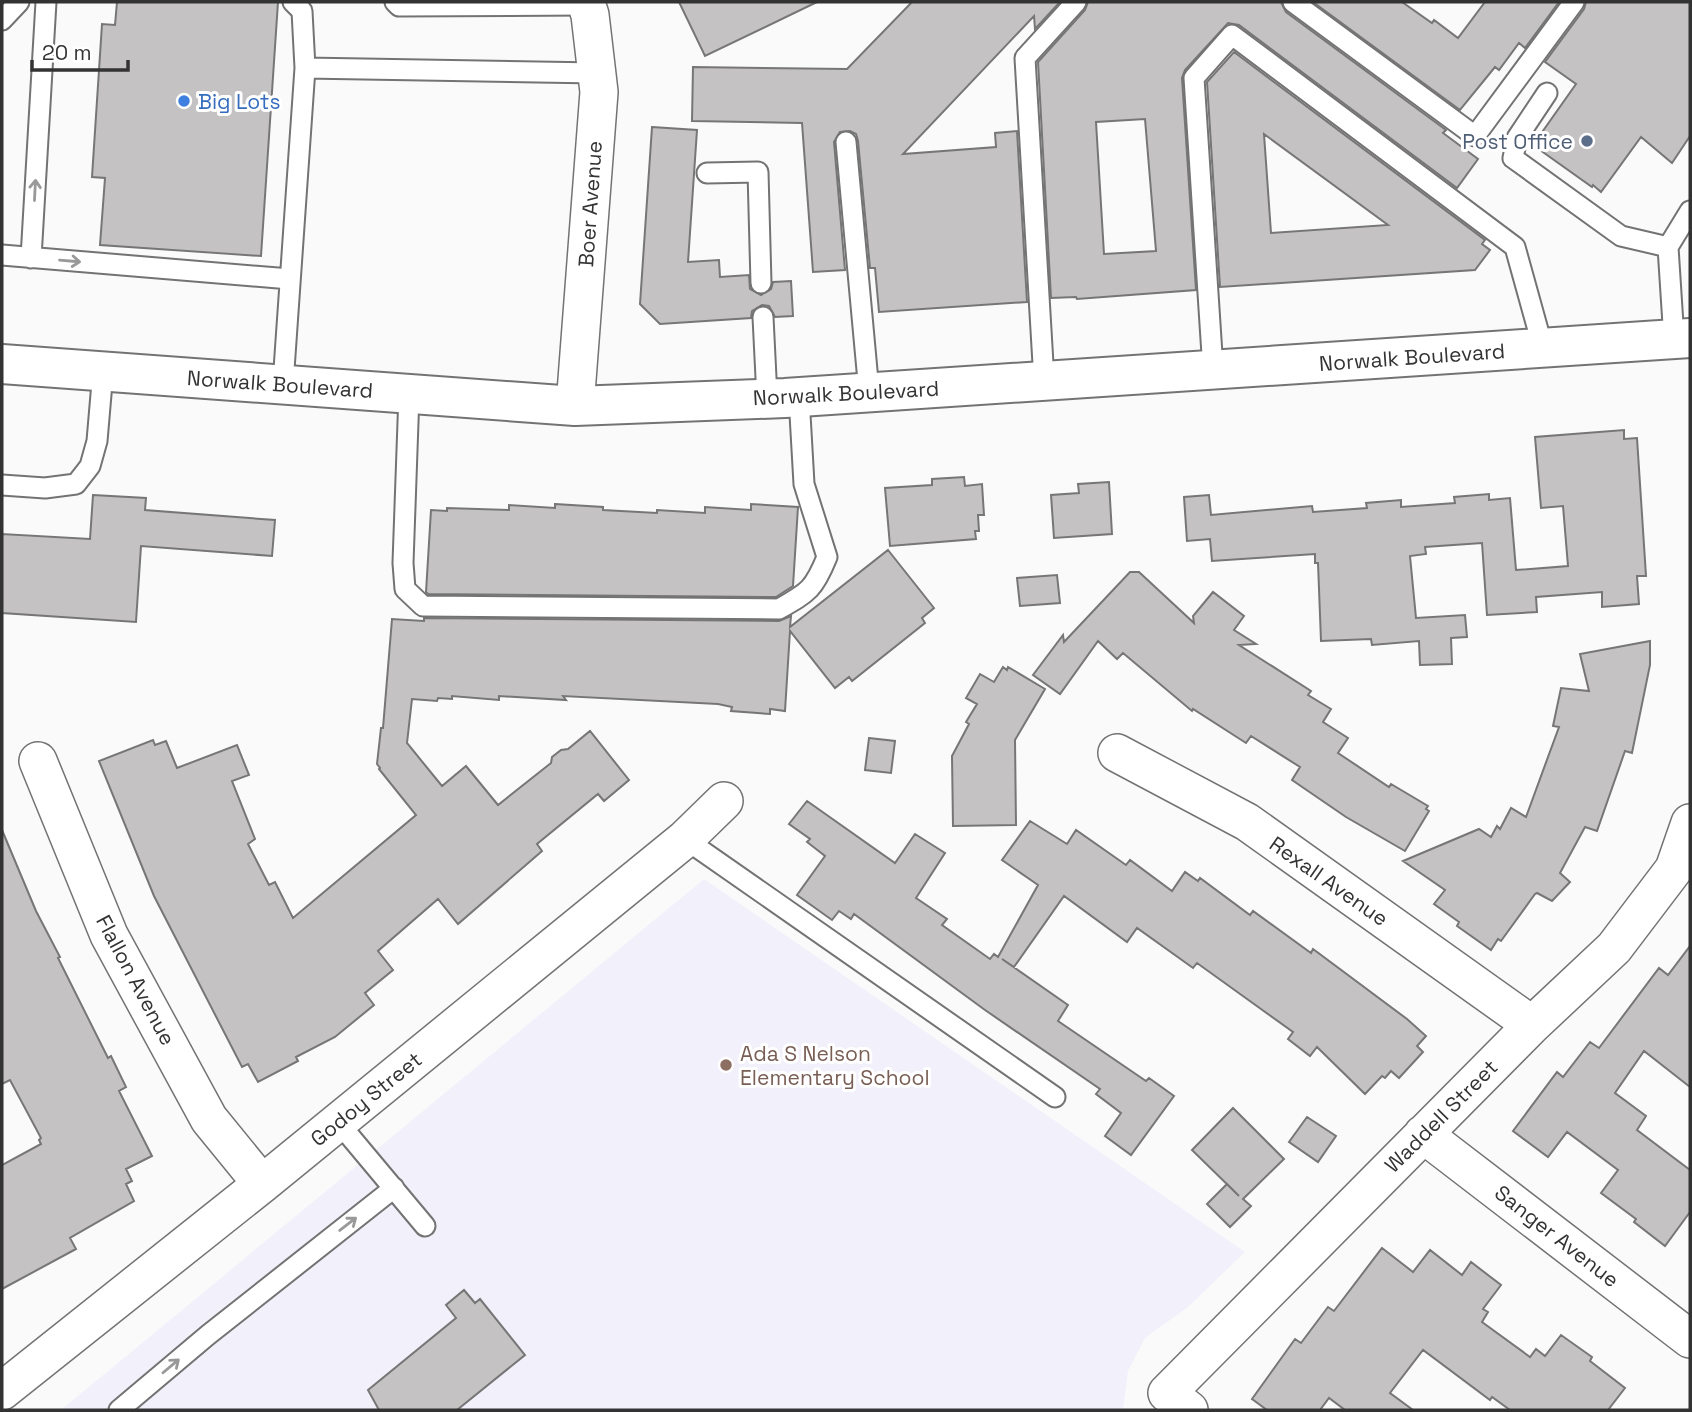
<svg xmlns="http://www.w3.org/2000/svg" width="1692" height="1412" font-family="'Space Grotesk',sans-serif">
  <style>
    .built { fill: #f2f1fb }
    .building { fill: #c4c2c3; stroke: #777677; stroke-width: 2; fill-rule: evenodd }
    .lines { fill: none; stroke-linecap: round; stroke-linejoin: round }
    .lane-casing { stroke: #737374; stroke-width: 23 }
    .street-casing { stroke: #737374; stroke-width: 40 }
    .secondary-casing { stroke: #737374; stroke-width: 42 }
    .lane { stroke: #fff; stroke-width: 19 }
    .street { stroke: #fff; stroke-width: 37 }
    .secondary { stroke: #fff; stroke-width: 38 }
    .oneway { stroke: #99999a }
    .shop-dot { fill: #3f7fe0; stroke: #fff; stroke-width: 2.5 }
    .service-dot { fill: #5c6f8a; stroke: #fff; stroke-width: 2.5 }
    .education-dot { fill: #8d6e63; stroke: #fff; stroke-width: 2.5 }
    .labels { text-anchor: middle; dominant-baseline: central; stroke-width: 6; stroke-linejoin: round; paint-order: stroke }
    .shop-label { font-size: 21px; fill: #366cbe; stroke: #fff; text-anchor: start }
    .service-label { font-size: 21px; fill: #4e5e75; stroke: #fff; text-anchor: end }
    .street-label { font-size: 21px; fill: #333334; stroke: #fff }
    .education-label { font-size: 21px; fill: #785e54; stroke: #fff; text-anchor: start }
  </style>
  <rect width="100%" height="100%" fill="#fafafb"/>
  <path class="built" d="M704,879l541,373 -57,55 -43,31 -17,33 -5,39h-1062z"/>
  <path class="building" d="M117,2h161l-17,254 -161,-11 5,-67 -13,-1 10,-153 13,1z
    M679,2h138l-112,54z
    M912,2h148l-25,27 -1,-13 -131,138 93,-7 -1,-14 22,-2 10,171 -148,10 -4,-44h-5l-12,-127 -2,-7 -6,-3 -10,1 -6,10 11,128 -32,2 -11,-149 -110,-2 1,-54 154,2z
    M1088,2h193l5,10 160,118 -3,3 35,26 -21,29 -218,-163 -11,-2 -43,47 -3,8 14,212 -119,9 -1,-2 -25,1 -13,-236 47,-52zM1145,119l11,132 -52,3 -8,-132z
    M1313,2h89l30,21 2,-3 24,18 27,-36h74l-34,46 -6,-5 -20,27 -4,-3 -35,43z
    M1586,2h104v134l-18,27 -31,-26 -40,55 -8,-7 -1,2 -59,-42 43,-61 -31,-22 39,-53z
    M1234,52l251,188 -3,4 8,6 -15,20 -255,17 -13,-205zM1264,134l124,91 -117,8z
    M652,127l45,3 -9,132 31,-2 1,17 29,-2 1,14 11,6 10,-6 2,-7 18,-1 2,35 -18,1 -6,-11 -7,-1 -10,6 -1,7 -91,6 -20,-20z
    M1624,430v9l13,-1 9,138h-9l2,28 -37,3v-15l-66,5 1,15 -50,3 -5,-72 -57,4 1,7 -16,2 6,62 49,-3 2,22 -16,1 1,26 -32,1 -1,-24 -47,4 -1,-6 -50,2 -3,-78h-3v-9l-103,7 -2,-22 -23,2 -3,-44 25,-2 2,20 101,-9 1,6 54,-4 -1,-5 35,-3v7l54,-4 -1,-6 35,-3v6l21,-2 6,72 52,-4 -5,-60 -22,2 -6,-71z
    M964,477l1,9 17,-2 2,31h-6l1,16h-4l1,8 -86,7 -5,-58 47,-3v-6z
    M1109,482l3,52 -58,4 -3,-43 28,-2 -1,-9z
    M93,495l53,3 -1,12 130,10 -3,36 -131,-10 -5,76 -134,-9v-79l88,5z
    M555,504l48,3v3l54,3v-3l48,3v-6l46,3v-6l47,3 -5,79 -17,11 -348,-3 -2,-2 5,-82 16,1v-3l62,2v-5l46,3z
    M888,550l46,58 -12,10 3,5 -73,58 -3,-4 -14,11 -45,-57 -5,80 -15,-2v5l-39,-3 1,-4 -14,-3 -155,-8 3,4 -67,-4v4l-47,-4v3l-14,-1 -1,3 -25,-2 -5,44 35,43 24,-20 32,39 53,-42 1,-6 9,-7 7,-1 22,-18 39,49 -25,21 -6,-7 -61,50 5,7 -84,73 -20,-25 -60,52 15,19 -28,23 9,12 -39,32 -39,20 2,4 -40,21 -10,-18 -6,3 -88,-171 -55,-135 54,-21 2,5 11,-4 11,27 60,-23 12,30 -17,6 23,58 -7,5 21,41 6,-3 18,36 123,-103 -37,-46 1,-1 -3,-4 4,-36h2l9,-109 32,2v-3l355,3 12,-5 -1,11z
    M1130,572h9l55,51 -1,-7 20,-24 31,24 -10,14 22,14 -17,1 72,46 -3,4 23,14 -8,13 25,16 -10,15 51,34 2,-3 37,22 -2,3 3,2 -24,40 -59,-34 -54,-37 8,-13 -49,-31 -5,7 -53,-34 -1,2 -69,-58 -6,6 -19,-18 -38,53 -27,-19 30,-40 1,7z
    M1057,575l3,28 -40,3 -3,-28z
    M1650,641v24l-18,88 -7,-2 -28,80 -12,-4 -25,46 10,9 -18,19 -15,-8 -2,1 -34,47 -3,-2 -7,11 -34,-24 2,-4 -25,-18 11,-14 -42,-29 76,-32 12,8 6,-11 3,3 11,-21 15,9 33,-90 -6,-1 8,-38 28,3 -9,-37z
    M1003,667l4,3 1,-3 37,22 -30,51 1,85 -63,1 -1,-70 17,-32 -3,-2 11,-18 -11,-6 14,-24 14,8z
    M869,738l26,3 -4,32 -26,-3z
    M807,801l88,62 20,-29 30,19 -29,45 31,21 -5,6 48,34 4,-5 4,3 40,-72 -36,-25 28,-39 37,23 9,-14 50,35 4,-5 42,31 13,-19 13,9 2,-3 50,37 3,-4 58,42 2,-4 94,70 19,17 -9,10 6,6 -24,26 -8,-7 -6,7 -3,-2 -17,18 -48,-47 -7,9 -22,-17 5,-7 -96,-69 -4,5 -56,-40 -10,14 -63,-46 -50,71 -12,-8 66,46 -10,16 88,60 3,-3 25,18 -43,59 -26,-19 16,-23 -25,-19 4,-5 -115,-79 -131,-96 -3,5 -12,-8 -7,9 -35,-25 28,-39 -18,-14 3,-3 -21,-15z
    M2,830l34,81 24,46 -2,1 50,100 3,-2 15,31 -7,4 33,65 -26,13 6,12 -6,3 8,17 -64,37 6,11 -74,40v-124l39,-21 -2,-4 2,-2 -31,-58 -8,4z
    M1690,946v141l-46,-36 -29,42 31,23 -9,14 53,40v42l-25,34 -31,-24 2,-3 -35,-26 17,-23 -51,-38 -19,25 -35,-26 44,-59 6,5 27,-35 9,6 60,-80 9,7z
    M1233,1108l51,51 -41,40 8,7 -21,21 -23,-23 20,-20 12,12 -47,-46z
    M1307,1117l29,19 -18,26 -29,-20z
    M1382,1248l31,24 17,-22 32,25 9,-13 30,23 -18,24 5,3 -6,10 48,35 6,-8 9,7 16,-21 31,22 -2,4 35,27 -17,22h-98l-18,-13 -2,3 -67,-50 -33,43 23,17h-68l-16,-12 -9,12h-53l-15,-11 43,-60 6,4 27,-36 6,4z
    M464,1290l11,13 5,-4 45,56 -68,55h-78l-11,-20 88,-72 -10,-13z"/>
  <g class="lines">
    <defs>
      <path id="lane" d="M395,2l4,4 188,-1
        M1293,2l182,134 99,-134
        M2,20l17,-18
        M305,68l292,5
        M1547,93l-30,45 -4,20 108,78 47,11
        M846,142l23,250
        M707,173l51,-1 3,111
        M2,255l288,24
        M31,258l15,-256
        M763,317l4,81
        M1674,340l-6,-93 22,-36
        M1213,370l-19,-292 38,-43 283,212 28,101
        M1044,381l-19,-323 51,-56
        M283,384l22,-316 -3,-57 -9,-9
        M409,394l-6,169 2,26 18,17 356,3c30,-17 35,-20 48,-52l-23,-73 -5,-87
        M2,485l43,3 31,-4 14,-18 7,-25 6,-70
        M685,839l370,258
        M338,1122l87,104
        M119,1410l89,-75 186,-147"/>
      <path id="street" d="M575,406l24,-314 -9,-77 -4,-13
        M1117,753l130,69 285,203
        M38,761l71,174 100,184 53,65
        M1423,1134l267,205
        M2,1391l260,-207 423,-345 39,-38
        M1189,1410l-22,-17 365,-368 82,-77 60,-79 16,-46"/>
      <path id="secondary" d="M2,364l573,42 210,-8 905,-60"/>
    </defs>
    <use href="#lane" class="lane-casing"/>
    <use href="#street" class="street-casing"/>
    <use href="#secondary" class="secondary-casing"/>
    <use href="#lane" class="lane"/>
    <use href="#street" class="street"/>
    <use href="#secondary" class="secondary"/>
  </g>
  <defs><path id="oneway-shaft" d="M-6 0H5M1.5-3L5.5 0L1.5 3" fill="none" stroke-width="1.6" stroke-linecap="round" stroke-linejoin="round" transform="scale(1.75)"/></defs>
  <g class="oneway">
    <use href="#oneway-shaft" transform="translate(35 190) rotate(-87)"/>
    <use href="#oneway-shaft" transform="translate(70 261) rotate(5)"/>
    <use href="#oneway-shaft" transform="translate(348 1224) rotate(-38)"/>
    <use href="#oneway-shaft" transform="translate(171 1366) rotate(-40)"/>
  </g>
  <circle class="shop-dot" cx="184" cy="101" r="7"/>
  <circle class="service-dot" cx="1587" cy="141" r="7"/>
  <circle class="education-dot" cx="726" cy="1065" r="7"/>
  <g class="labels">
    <g class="shop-label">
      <text x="198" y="101">Big Lots</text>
    </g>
    <g class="service-label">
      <text x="1573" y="141">Post Office</text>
    </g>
    <g class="street-label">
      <text transform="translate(590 204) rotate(-86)">Boer Avenue</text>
      <text transform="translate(1412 357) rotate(-4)">Norwalk Boulevard</text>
      <text transform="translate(280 384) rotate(4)">Norwalk Boulevard</text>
      <text transform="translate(846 393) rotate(-3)">Norwalk Boulevard</text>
      <text transform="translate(1329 881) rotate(35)">Rexall Avenue</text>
      <text transform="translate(136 980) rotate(62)">Flallon Avenue</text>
      <text transform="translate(366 1099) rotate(-39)">Godoy Street</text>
      <text transform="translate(1441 1116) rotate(-45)">Waddell Street</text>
      <text transform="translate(1557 1236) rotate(38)">Sanger Avenue</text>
    </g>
    <g class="education-label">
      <text x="740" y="1053">Ada S Nelson<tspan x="740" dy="24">Elementary School</tspan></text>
    </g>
  </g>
  <rect width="1692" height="1412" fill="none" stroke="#333334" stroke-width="7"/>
  <path d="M32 60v10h96v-10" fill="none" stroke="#333334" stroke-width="3.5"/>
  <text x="42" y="60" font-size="21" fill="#333334" stroke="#ffffff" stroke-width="5" paint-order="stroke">20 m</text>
</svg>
